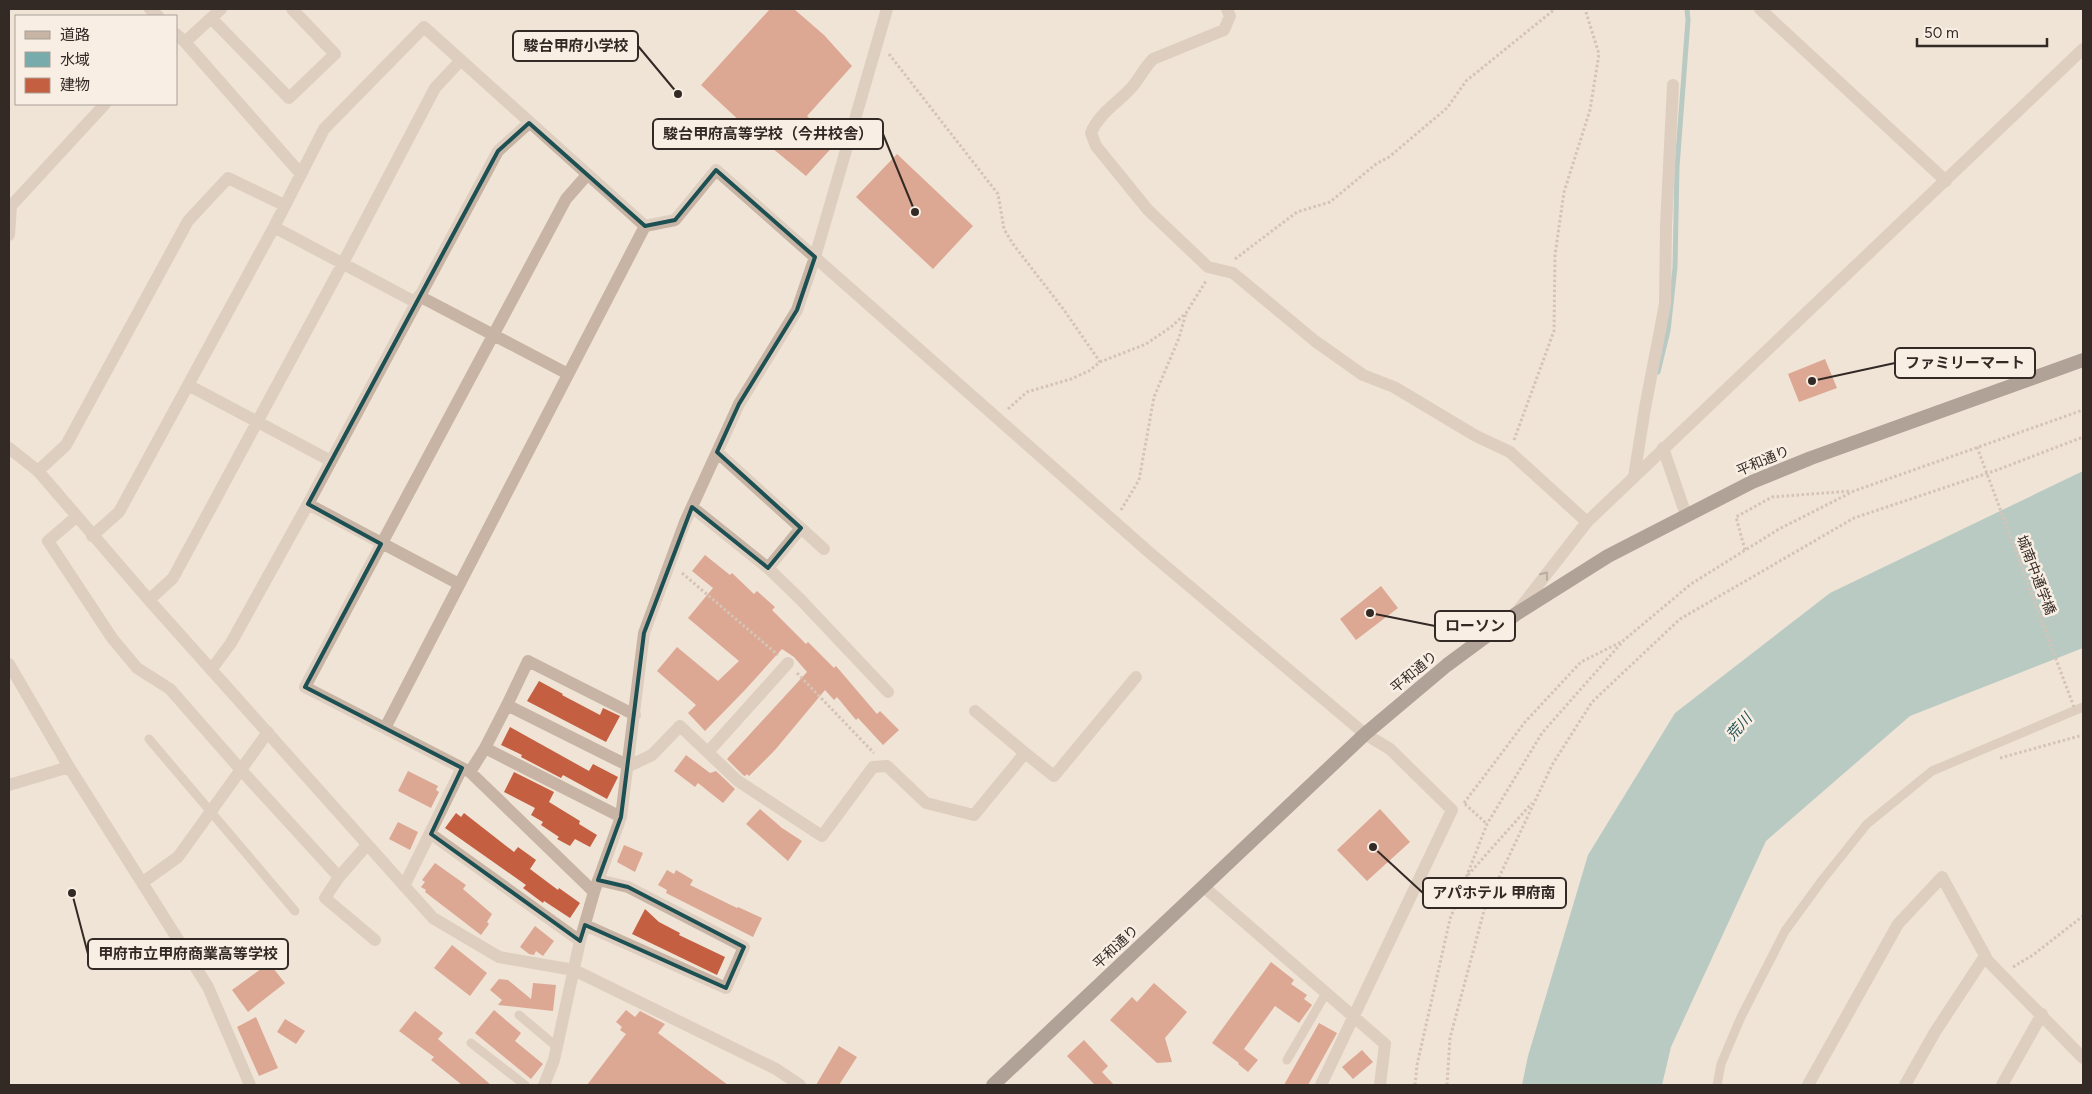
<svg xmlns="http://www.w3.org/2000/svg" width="2092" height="1094" font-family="Figtree,'Noto Sans JP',sans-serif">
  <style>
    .water { fill: #77abac }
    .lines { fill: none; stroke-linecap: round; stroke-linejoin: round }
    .stream { stroke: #77abac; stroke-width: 5 }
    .building { fill: #c45f41 }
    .path { stroke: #b39d8e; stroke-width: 3; stroke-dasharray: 2.5 2.5; stroke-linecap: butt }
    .service { stroke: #c8b4a4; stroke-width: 9 }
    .minor { stroke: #c8b4a4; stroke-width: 12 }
    .tertiary { stroke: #c8b4a4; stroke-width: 12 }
    .trunk { stroke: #645249; stroke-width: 14 }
    .path-bridge { stroke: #b39d8e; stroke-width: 3; stroke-dasharray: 2.5 2.5; stroke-linecap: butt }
    .oneway { stroke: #76685e }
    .marked { fill: none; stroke: #1c5053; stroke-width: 4; stroke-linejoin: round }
    .labels { text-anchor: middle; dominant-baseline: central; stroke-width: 5; stroke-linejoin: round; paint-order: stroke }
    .street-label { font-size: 14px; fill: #332925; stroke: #f8eee3 }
    .water-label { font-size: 15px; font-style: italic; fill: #1c5053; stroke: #f8eee3 }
    .leader { fill: none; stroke: #332925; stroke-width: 2 }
    .callout-dot { fill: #332925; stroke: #f8eee3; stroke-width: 2 }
    .callout { fill: #f8eee3; stroke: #332925; stroke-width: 2 }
    .callout-label { font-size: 15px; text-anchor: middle; font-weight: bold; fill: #332925 }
  </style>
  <rect width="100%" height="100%" fill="#f0e4d7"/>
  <path class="water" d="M2083,471v177l-173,68 -144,125 -95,206 -9,38h-140l6,-29 60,-201 87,-142 155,-120z"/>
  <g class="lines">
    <path class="stream" d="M1658,372l10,-41 7,-64 2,-100 11,-147 -1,-11"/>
  </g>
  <path class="building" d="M770,9h24l30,26 28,31 -45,50 29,27 -30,33 -63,-52 -42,-39z
    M897,154l76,72 -40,43 -77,-72z
    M1825,359l12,29 -38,14 -11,-28z
    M705,555l25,20 2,-2 22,21 3,-3 18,16 -3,3 34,34 2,-2 26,26 2,-2 41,48 3,-3 19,19 -16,15 -25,-27 -2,2 -19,-23 -3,3 -9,-10 -50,60 -26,26 -2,-2 -2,2 -2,-1 -16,-16 80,-87 -13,-15 -12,-8 -38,42 -39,40 -17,-18 8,-8 -39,-34 20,-24 41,34 21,-20 -51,-43 25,-30 -21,-17z
    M1381,586l17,22 -42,32 -16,-21z
    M539,681l24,13 -1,1 38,20 3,-7 17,8 -14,26 -79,-41z
    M510,727l79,44 4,-7 25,13 -11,22 -44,-24 -2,3 -40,-21 1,-2 -21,-10z
    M686,755l24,18 6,-2 19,18 -12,14 -25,-20 -3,4 -21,-16z
    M408,771l30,15 -2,4 3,2 -8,16 -33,-17z
    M514,772l40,20 -5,10 31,19 -1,3 18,11 -7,12 -15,-8 -5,7 -13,-7 2,-2 -18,-12 2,-3 -12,-7 4,-7 -31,-16z
    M760,809l22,19 20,13 -14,20 -42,-37z
    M1380,809l30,33 -43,39 -30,-31z
    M456,813l5,4 3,-4 50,39 4,-5 18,13 -6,9 28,21 1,-2 21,15 -10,15 -26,-17 -1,2 -20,-15 3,-3 -81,-57z
    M398,822l20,10 -8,18 -21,-11z
    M624,845l19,8 -8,19 -18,-10z
    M435,863l31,22 -3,4 29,25 -5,8 2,2 -8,11 -56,-43 1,-2 -5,-3 4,-5 -3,-2z
    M667,870l7,4 2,-4 17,10 -3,5 47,23 1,-1 24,11 -9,19 -87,-44 1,-3 -9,-5z
    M645,909l14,13 21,11 -1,2 46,22 -8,18 -85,-41z
    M535,926l19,15 -11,15 -7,-5 -2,4 -5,-1 -9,-7z
    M452,945l35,28 -17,23 -36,-28z
    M1271,962l23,18 -3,4 16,11 -3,4 8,6 -13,18 -24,-17 -31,43 14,11 -10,12 -10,-8 1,-1 -27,-20z
    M269,963l16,20 -37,29 -16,-22z
    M499,979l9,1 23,19 2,-16 23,2 -3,26 -55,-6 4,-5 -12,-10z
    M1154,983l33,29 -22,26 7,24 -15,1 -47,-43 22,-23 5,5z
    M494,1010l27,23 -6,8 28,23 -12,15 -56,-46z
    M626,1010l9,7 5,-6 25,13 -7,9 70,52h-141l39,-51 -6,-4 2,-3 -6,-5z
    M415,1011l28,22 -5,6 53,46h-29l-31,-25 3,-3 -35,-26z
    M256,1017l22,51 -19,8 -22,-49z
    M285,1019l20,12 -9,13 -19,-12z
    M1319,1023l18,10 -29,52h-24z
    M1084,1040l24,26 -6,6 12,13h-19l-28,-29z
    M839,1046l18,11 -18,28h-23z
    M1362,1050l11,12 -20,17 -11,-12z"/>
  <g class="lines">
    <path class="path" d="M889,54l109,140 6,35 9,15 51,66 36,52
      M1235,259l62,-47 33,-10 46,-38 13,-7 58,-49 19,-27 89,-72
      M1008,409l19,-17 44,-13 18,-8 11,-9 46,-18 25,-17 15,-14 20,-32
      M1514,440l40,-109 1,-76 9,-63 26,-82 9,-56 -14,-45
      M1121,510l18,-30 15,-83 25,-59 7,-25
      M1745,550l-9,-33 36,-20 79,-6
      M682,573l96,82
      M797,673l77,80
      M2000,758l83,-23
      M1464,803l61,-81 56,-60 40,-20
      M1465,804l22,20
      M1468,875l64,-72
      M2013,967l20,-12 50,-39
      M1415,1085l2,-20 33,-146 37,-95 55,-91 82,-93 67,-56 88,-55 75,-38 229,-81
      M1447,1085l3,-47 35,-131 67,-142 40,-63 88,-83 174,-101 143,-48 86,-33"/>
    <path class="service" d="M149,739l146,172
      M519,1015l38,32
      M471,1043l54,42
      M1287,1060l39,-67
      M1717,1085l4,-21 20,-47 44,-86 38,-52 44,-55 65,-53 151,-64"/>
    <path class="minor" d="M150,9l8,7
      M1227,9l3,7 -6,14 -71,29c-9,9 -13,19 -21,28 -14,16 -33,26 -41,46l5,13 52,64 60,57 25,6 82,68 48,34 31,12 82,49 34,16 77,70 -70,90
      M1760,9l186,172
      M211,18l78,80 46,-44 -43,-45
      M176,34l9,8 36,-33
      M185,42l115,131
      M587,175l-21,24 -261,488 165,85 124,120
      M645,226l30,-6 41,-50 434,383 215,181 25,15 62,61 -131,275
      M274,227l141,75
      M9,235l2,-29 94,-102
      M419,296l149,78
      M188,385l143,76
      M9,448l29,23 111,129 284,318 66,39 75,13 202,99 24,16
      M1663,448l23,67
      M717,452l107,97
      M38,471l28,-26 122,-224 40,-43 56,27
      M1634,477l11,-69 20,-104 1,-78 7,-141
      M308,504l151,80
      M692,507l76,61 32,31 88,93
      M76,517l-28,24 64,97 25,30 33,21 71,81 98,107 -14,21 50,42
      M92,536l27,-24 155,-285 50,-98 100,-102 221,199
      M768,568l33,-40
      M149,600l24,-22 170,-315 92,-175 26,-28
      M9,664l60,103 139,220 42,98
      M211,670l20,-27 77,-139 190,-353 31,-28
      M507,705l21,-44 107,54
      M385,728l260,-502
      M485,748l22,-43 122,61 23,-11 28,-29 58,55 84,55 51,-69 14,-1 39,37 48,12 51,-62 -50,-42
      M708,752l80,-89
      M1025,753l29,23 82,-99
      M470,772l15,-24 136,69
      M9,785l60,-18
      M431,834l149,107
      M339,877l28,-32
      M143,882l35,-25 90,-125
      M404,886l58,-118
      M1204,887l181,157 -5,41
      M585,925l141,63 18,-41 -116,-60 -30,-7
      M544,1085l10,-25 26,-119 14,-49 27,-75 23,-184 41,-111 54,-118 58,-94 18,-53 72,-248
      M1808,1085l90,-161 44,-47 46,84 95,97
      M1905,1085l30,-53 50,-76
      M2002,1085l40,-71"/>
    <path class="tertiary" d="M1587,522l496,-473"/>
    <path class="trunk" d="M993,1085l372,-351 82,-69 69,-51 92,-58 144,-74 59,-24 272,-98"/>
    <path class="path-bridge" d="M1977,447l98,263"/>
  </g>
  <defs><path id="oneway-chevron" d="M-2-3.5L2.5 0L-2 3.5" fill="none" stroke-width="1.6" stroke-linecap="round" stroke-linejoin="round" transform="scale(1.25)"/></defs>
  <use class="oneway" href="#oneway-chevron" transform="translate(1545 575) rotate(-52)"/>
  <path d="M0 0H2092V1094H0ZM529,123l116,103 30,-6 41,-50 99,87 -18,53 -58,94 -22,48 84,76 -33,40 -76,-61 -48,126 -23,184 -23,63 30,7 116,60 -18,41 -141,-63 -5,16 -149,-107 31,-66 -157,-81 76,-143 -73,-40 190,-353z" fill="#f0e4d7" fill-opacity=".55" fill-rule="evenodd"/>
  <path class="marked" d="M529,123l116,103 30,-6 41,-50 99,87 -18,53 -58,94 -22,48 84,76 -33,40 -76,-61 -48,126 -23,184 -23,63 30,7 116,60 -18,41 -141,-63 -5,16 -149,-107 31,-66 -157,-81 76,-143 -73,-40 190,-353z"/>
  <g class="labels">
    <g class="street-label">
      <text transform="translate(1763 461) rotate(-23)">平和通り</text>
      <text transform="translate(2036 575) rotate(69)">城南中通学橋</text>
      <text transform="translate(1414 672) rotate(-40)">平和通り</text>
      <text transform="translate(1116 947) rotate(-43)">平和通り</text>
    </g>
    <g class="water-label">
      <text transform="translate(1739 727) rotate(-49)">荒川</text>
    </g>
  </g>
  <path class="leader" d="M678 94L638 46M915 212L883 134M1812 381L1895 363M1370 613L1435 626M1373 847L1423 893M72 893L88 954"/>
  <g class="callout-dot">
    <circle cx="678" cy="94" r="5"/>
    <circle cx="915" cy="212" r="5"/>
    <circle cx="1812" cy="381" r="5"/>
    <circle cx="1370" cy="613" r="5"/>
    <circle cx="1373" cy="847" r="5"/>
    <circle cx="72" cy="893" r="5"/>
  </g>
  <g class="callout">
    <rect x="513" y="31" width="125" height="30" rx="5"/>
    <rect x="653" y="119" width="230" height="30" rx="5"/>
    <rect x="1895" y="348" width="140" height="30" rx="5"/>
    <rect x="1435" y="611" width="80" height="30" rx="5"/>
    <rect x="1423" y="878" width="143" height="30" rx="5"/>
    <rect x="88" y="939" width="200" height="30" rx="5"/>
  </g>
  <g class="callout-label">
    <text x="576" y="51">駿台甲府小学校</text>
    <text x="768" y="139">駿台甲府高等学校（今井校舎）</text>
    <text x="1965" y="368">ファミリーマート</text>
    <text x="1475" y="631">ローソン</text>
    <text x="1494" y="898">アパホテル 甲府南</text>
    <text x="188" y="959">甲府市立甲府商業高等学校</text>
  </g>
  <rect width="2092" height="1094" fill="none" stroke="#332925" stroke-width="20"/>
  <rect x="15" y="15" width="162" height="90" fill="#f8eee3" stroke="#a99f97"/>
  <rect x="25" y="31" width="25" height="8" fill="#c8b4a4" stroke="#a99f97"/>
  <text x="60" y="40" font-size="15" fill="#332925">道路</text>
  <rect x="25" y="52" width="25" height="15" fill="#77abac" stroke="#a99f97"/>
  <text x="60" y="65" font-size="15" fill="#332925">水域</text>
  <rect x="25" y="78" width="25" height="15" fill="#c45f41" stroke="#a99f97"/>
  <text x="60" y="90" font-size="15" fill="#332925">建物</text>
  <path d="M1917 38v8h130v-8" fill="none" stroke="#332925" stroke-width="2.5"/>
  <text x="1924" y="38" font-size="15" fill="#332925" stroke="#f8eee3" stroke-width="4" paint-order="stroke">50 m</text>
</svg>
